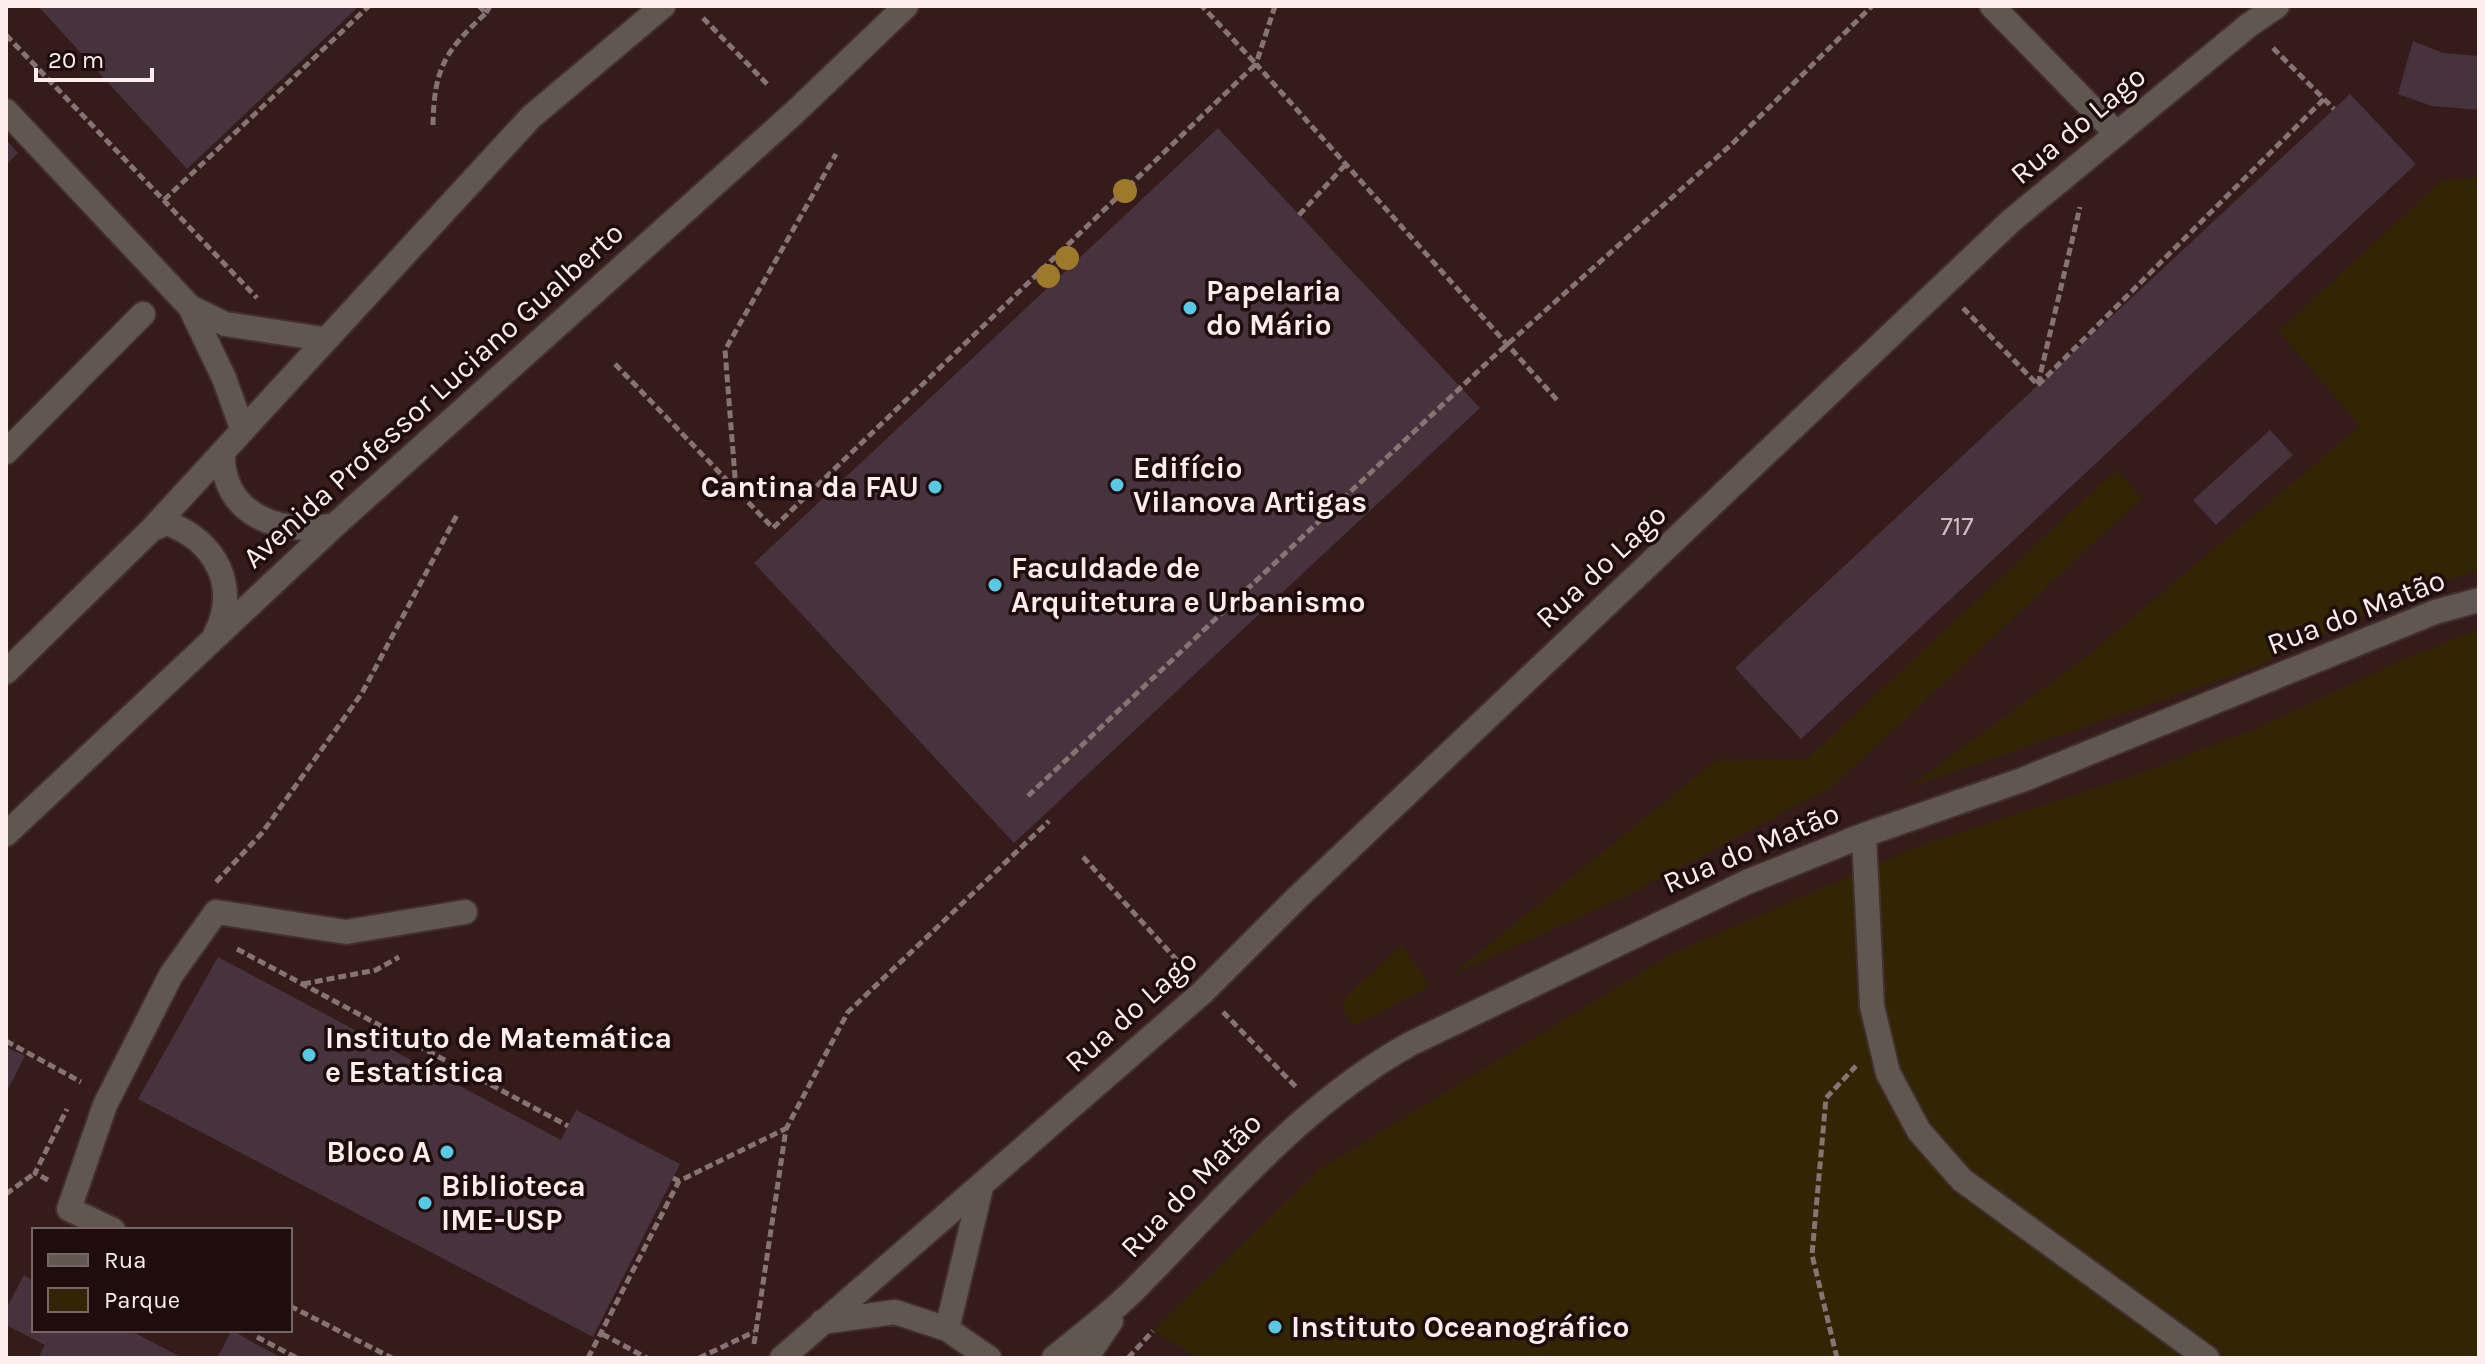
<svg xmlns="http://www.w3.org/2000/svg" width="2485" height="1364" font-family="Karla,sans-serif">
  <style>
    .built { fill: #361b1b; fill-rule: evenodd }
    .green { fill: #322504 }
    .building { fill: #47333d }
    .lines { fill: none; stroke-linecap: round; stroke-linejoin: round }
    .minor-casing { stroke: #422f2e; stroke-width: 28 }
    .path { stroke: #867373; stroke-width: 5; stroke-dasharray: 8 4; stroke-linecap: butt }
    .minor { stroke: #605751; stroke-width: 24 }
    .tree { fill: #9e792c }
    .poi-dot { fill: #57c9e2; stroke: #1f0c0c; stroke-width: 3 }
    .labels { text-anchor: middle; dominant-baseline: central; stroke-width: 7; stroke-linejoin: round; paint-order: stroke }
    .number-label { font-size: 26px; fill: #d0bec1 }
    .street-label { font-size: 30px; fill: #fdeded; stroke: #1f0c0c }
    .poi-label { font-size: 30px; font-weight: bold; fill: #fdeded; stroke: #1f0c0c; text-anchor: start }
  </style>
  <rect width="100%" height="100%" fill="#291514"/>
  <path class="built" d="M6,6h2473v1352h-2473zM34,1230h256v100h-256z"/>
  <path class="green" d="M2479,177v393l-60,20 -173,81 -337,116 177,-130 274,-231 -81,-95 161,-149z
    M2116,470l26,28 -310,289 -208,110 -171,77 262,-213 92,-2z
    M2479,629v729h-1281l-45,-27 167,-162 353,-216 253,-110 207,-67 122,-47 154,-72z
    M1402,945l28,41 -72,38 -10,-4 -6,-15 3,-7z"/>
  <path class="building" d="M38,6l112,2 209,-2 -172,163z
    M2413,41l30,12 36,3v54l-47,-4 -34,-12z
    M2350,94l66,70 -615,575 -66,-71z
    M1218,128l262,280 -466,435 -260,-280z
    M8,142l10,11 -12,12v-21z
    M2270,430l23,25 -77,70 -23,-25z
    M218,957l343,183 15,-30 104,54 -87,173 -455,-238z
    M6,1047l19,9 -19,37z
    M24,1275l10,6v49h95l54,28h-145l7,-13 -39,-20v-16z
    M232,1330l22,13 28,15h-65z"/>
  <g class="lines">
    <defs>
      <path id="minor" d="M1992,6l125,128
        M6,111l184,196 34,71 18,50
        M190,307l35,17 98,15
        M6,452l137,-138
        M223,452c-2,64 59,84 112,73
        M152,529l15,-6c49,18 73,64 48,112
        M6,672l146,-143 379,-412 132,-111
        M6,834l330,-310 458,-411 112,-107
        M1864,835l8,171 16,67 31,58 43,49 245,178
        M113,1230l-44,-21 36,-104 66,-130 45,-63 130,20 119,-20
        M822,1322l73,-10 52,17 42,29
        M947,1329l34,-141
        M782,1358l421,-366 95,-95 714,-677 237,-195 28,-19
        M1054,1358c26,-22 55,-43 79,-67 89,-89 166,-185 277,-247l337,-162 117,-47 158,-55 413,-168 44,-12
        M1086,1358l25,-37"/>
    </defs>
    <use href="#minor" class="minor-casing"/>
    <path class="path" d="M1275,6l-19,58 301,336
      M486,13l4,-7
      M703,18l66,68
      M6,35l251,263
      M2273,48l61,61
      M433,125c1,-57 12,-74 53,-112l-7,-7
      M164,200l205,-194
      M1299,215l47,-51
      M1963,308l74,76
      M615,364l158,164 483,-464 -54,-58
      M2038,384l42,-177
      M2038,385l286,-286
      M736,490l-11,-140 111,-196
      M1028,796l463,-437 241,-215 140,-138
      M1083,857l102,112
      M216,882l46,-49 100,-140 96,-180
      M237,949l331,177
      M303,984l73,-14 23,-13
      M1223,1012l74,76
      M6,1041l75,41
      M673,1178l6,3 106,-52
      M48,1180l-13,-7 32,-64
      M6,1194l29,-21
      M290,1306l102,52
      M602,1334l45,24
      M257,1337l40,21
      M754,1344l32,-215 62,-117 201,-191
      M588,1358l91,-177
      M699,1358l55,-26
      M1128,1358l25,-27
      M1837,1358l-25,-103 14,-157 30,-32"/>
    <use href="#minor" class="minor"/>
  </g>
  <g class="tree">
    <circle cx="1125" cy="191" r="12"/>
    <circle cx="1067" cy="258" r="12"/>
    <circle cx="1048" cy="276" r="12"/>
  </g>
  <g class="poi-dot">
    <circle cx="1190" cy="308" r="8"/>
    <circle cx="1117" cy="485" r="8"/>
    <circle cx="935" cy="487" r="8"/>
    <circle cx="995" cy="585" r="8"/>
    <circle cx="309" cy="1055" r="8"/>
    <circle cx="447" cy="1152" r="8"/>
    <circle cx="425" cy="1203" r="8"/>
    <circle cx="1275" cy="1327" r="8"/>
  </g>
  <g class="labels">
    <g class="number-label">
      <text x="1957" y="526">717</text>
    </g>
    <g class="street-label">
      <text transform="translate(2078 125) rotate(-40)">Rua do Lago</text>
      <text transform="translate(433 395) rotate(-42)">Avenida Professor Luciano Gualberto</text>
      <text transform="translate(1601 566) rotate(-43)">Rua do Lago</text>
      <text transform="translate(2356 612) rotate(-21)">Rua do Matão</text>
      <text transform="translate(1751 848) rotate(-23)">Rua do Matão</text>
      <text transform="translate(1131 1011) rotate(-42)">Rua do Lago</text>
      <text transform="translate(1191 1185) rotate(-46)">Rua do Matão</text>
    </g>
    <g class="poi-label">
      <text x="1206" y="291">Papelaria<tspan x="1206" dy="34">do Mário</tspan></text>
      <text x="1133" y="468">Edifício<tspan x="1133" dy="34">Vilanova Artigas</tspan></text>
      <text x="919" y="487" text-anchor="end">Cantina da FAU</text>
      <text x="1011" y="568">Faculdade de<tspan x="1011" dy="34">Arquitetura e Urbanismo</tspan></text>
      <text x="325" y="1038">Instituto de Matemática<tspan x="325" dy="34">e Estatística</tspan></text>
      <text x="431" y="1152" text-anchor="end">Bloco A</text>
      <text x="441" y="1186">Biblioteca<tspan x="441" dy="34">IME-USP</tspan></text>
      <text x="1291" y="1327">Instituto Oceanográfico</text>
    </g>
  </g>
  <rect width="2485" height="1364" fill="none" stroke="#fdeded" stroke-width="16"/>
  <rect x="32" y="1228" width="260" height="104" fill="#1f0c0c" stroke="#786666" stroke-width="2"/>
  <rect x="48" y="1254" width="40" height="12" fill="#605751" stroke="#786666" stroke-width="2"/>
  <text x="104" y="1268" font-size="24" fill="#fdeded">Rua</text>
  <rect x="48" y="1288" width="40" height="24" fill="#322504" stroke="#786666" stroke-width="2"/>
  <text x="104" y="1308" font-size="24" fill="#fdeded">Parque</text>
  <path d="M36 68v12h116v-12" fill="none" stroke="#fdeded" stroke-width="4"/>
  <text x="48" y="68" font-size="24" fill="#fdeded" stroke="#1f0c0c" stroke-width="6" paint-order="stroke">20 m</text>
</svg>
